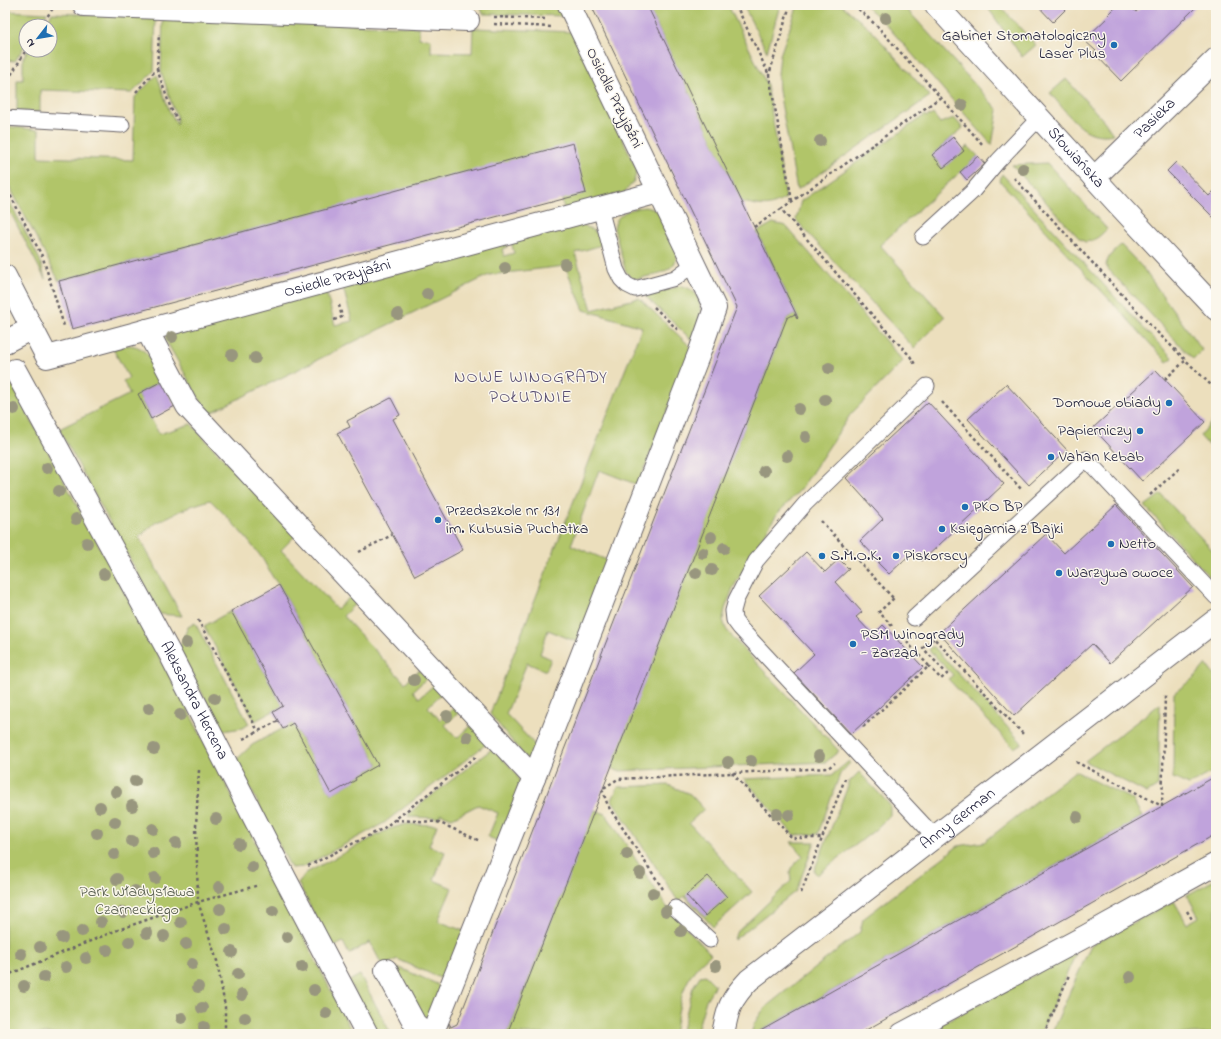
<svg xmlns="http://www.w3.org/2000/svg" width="1221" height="1039" font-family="'Indie Flower',sans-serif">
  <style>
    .green { fill: #b1c569; stroke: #6a7452 }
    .building { fill: #c0a3dc }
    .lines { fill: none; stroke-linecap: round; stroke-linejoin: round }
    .lane-casing { stroke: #696468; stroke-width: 17 }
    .street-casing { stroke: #696468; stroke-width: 24 }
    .secondary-casing { stroke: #696468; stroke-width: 24 }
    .path { stroke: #696468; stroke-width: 2.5; stroke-dasharray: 3 3; stroke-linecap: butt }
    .lane { stroke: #fff; stroke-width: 15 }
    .street { stroke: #fff; stroke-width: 22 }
    .secondary { stroke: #fff; stroke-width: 22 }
    .tree { fill: #98967e }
    .poi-dot { fill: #1f6fb2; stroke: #fbf7ec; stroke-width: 1.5 }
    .labels { text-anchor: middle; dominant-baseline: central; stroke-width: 3; stroke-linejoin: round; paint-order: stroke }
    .poi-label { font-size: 16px; fill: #22223b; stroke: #fbf7ec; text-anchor: start }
    .street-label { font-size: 16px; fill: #22223b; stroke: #fbf7ec }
    .park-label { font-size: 16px; fill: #545b4b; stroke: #fbf7ec }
    .neighbourhood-label { font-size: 17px; letter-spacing: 1px; fill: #594f73; stroke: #fbf7ec }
  </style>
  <rect width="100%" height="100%" fill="#fbf7ec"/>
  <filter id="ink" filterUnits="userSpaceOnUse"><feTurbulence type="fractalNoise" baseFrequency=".025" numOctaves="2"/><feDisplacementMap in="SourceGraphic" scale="8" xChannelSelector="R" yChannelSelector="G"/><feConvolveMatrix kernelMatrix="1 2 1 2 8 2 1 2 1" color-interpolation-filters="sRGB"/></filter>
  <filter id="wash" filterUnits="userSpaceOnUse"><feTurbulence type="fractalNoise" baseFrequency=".012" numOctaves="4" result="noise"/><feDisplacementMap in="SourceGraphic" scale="16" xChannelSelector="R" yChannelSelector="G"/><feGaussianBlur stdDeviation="0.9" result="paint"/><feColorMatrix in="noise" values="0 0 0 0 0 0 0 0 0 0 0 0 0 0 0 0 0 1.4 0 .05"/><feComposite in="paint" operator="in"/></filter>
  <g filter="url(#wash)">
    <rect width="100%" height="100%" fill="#ecdfbd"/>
    <path class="green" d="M481,5h80l5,11 -83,-2 -2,-6z
      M647,5h81l39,80 19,113c-19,11 -23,8 -44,4z
      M743,5h37l-13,47z
      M798,5h44l30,26 58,65 -133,94 -18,-99 -1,-17 2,-19z
      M865,5h38l95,105 -6,35 -109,-124z
      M986,5h13l37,40 -14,12z
      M5,11l42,2 -9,13h-12v18l-11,17 -9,-1 1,-14 -2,-1z
      M52,13l104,4 -2,54 -22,22 -92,-3v22l-23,-1v-31h6v-22l5,-8h22v-24h-6z
      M163,18l256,9v11l12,1v13l41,1 1,-25 100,4 64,138 -3,11 -9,11 -61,18 -2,-11 10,-55 -513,137 -54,-103v-52l34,4v27l94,3 2,-63 22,-22 12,35 8,15v-9l-4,-8 -12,-37z
      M1066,79l38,42 9,13c-30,7 -45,-21 -63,-41z
      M933,114l7,9 14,-5 9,10 -31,27 11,13 25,-22 10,10 -98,89 65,72 -31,31 -118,-128 5,-19 124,-86 1,2 3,-2 1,1z
      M1047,163l60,66c-7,7 -12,12 -22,13l-6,-4 -67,-73z
      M1002,174l146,159 25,25 -6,4 -1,-1 -166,-180z
      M5,193l35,67 5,19 -40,-77z
      M645,207l8,2 6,3 19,41c-3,17 -14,19 -29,23 -5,1 -11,4 -16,2 -4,-1 -6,-5 -8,-9l-11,-41c3,-16 16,-19 31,-21z
      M580,223l19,11 3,11 -27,8 17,57 47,-12 53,50 -54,137 -39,-15 -28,75 38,16 -32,81 -29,-12 -8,24 11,5 -5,12 -19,-8 -21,51 30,32 -6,17 -40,-49 152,-387 -58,-17 -19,-44 -76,9 -279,138 35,38h-2l-35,-37 -43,-75 2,-4 159,-44 9,34 17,-4 -9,-34 163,-44 1,4 -5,2 2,7 10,-3 -3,-12z
      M773,223l13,3 117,135 -53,54 -49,74 -24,25 -10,16 -34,58 -8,21 -2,11 3,9 7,9 106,113 -13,11 -208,9 -8,-3 177,-450 8,-4 2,4h1l-41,-86z
      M1121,245l21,22 60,83 -9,9 -85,-90 -2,-4c2,-9 8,-14 15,-20z
      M681,286c29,5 18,38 14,57l-50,-47z
      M128,345c21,1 26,20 34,36l-24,13 21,40 32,-10 104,112 -14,14 56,59 14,-13 6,6 -14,14 62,67 14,-13 8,8 -14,13 6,7 15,-13 8,8 -14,14 12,13 15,-13 4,5 -14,13 12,13 14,-13 18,17 -105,81 -81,44 -12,1 -55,-108 16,-15 41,-22 38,71 24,-14v-2l23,-13 -99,-180c-9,-9 -12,-21 -20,-31 -15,-19 -31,-37 -49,-54l-19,6 -36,17 -16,14 43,79 -22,-2 -101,-185 71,-35 -7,-13 6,-3 -16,-29z
      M5,372l184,340 164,322h-348z
      M1216,417v36l-16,-17z
      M1161,494l55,60v27l-2,1 -69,-76z
      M231,611l52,95 -28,15 -51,-95z
      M195,623l54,101 -6,4 -21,3 -43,-82 9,-22z
      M933,646l89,97 -8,5 -66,-69 5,-4 -24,-25z
      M1206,664l10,14v92l-27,15 -16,-7 1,-85 21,-16z
      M1160,704l-2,82 -11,7 -62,-32z
      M493,748l23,25 5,12 -21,57 -12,-5 10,-24 -20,-8 -26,13 -11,-4 -2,4 -30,-1v-4z
      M849,761l1,2 -10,11 -22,60 -24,1 -50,-56 88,-4z
      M1075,771l58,29 9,17 -387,217h-4l3,-10 7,-11 7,-8 92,-73 3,-13 95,-73 26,-4z
      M859,772l31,33v10l-15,15 -58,45 -3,-4 36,-90z
      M668,785l22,9 14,15 -15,14 63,69 -39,35 -28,-31 -7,5 -66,-101 6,-13z
      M594,810l12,4 63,96 42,44c-8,7 -16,14 -21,23 -10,16 -12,38 -16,57h-167z
      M406,824l31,1 -8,21 16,6 -11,28 18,8 -14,33 26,10 -17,45 -7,2 -43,-19 -14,8 -13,-25 -21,12 -6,-12 -11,6 -34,-65 8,-10 83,-44z
      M791,842h24l-19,49 -62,49 2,-7 55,-52 -1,-8 1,-5 12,-12z
      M1216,879v155h-165l40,-89 83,-44 13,23 12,-7 -12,-22z
      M1076,953l-36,81h-118z
      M400,968l37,16 4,6 -13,28h-4l-30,-47z
      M360,975l31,59h-15l-27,-53z
      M705,975l10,10 -9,15 -10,34h-15l12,-47 7,-11z"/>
    <g id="blocks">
      <path class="building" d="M591,5h56l151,313 -1,1 -2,-5 -8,4 -280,716h-55l-4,-11h1l2,4 6,-3 280,-717z
        M1037,5h33l-17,17z
        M1118,5h11l7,7 7,-7h49l3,3 -74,73 -27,-28 2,-2 -12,-11 25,-24 -1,-1z
        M953,137l11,14 -21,17 -11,-13z
        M573,143l13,50 -514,136 -13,-48z
        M978,156l7,8 -18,16 -7,-8z
        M1176,162l33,34 7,-7v31l-49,-49z
        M1156,370l49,52 -63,59 -49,-53z
        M162,381l13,25 -24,13 -13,-25z
        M1006,384l61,66 -38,35 -61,-66z
        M391,398l9,17 -7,4 70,131 -48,26 -78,-143 13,-6 -3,-6z
        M928,402l76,82 -82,77 -9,-9 -24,22 -11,-11 2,-1 -20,-21 23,-22 -37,-41z
        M1116,505l77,82 -83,76 -18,-19 -78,72 -75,-83 107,-99 18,19z
        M806,552l19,20 14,-13 10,10 -14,13 27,30 -6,5 17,18 10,-10 40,42 -72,67 -57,-61 20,-19 -55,-58z
        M279,585l99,180 -23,13 1,2 -25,14 -38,-71 -10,6 -10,-17 10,-6 -52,-95z
        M1216,776v58l-357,200h-104z
        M708,876l19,21 -22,19 -19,-21z"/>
    </g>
  </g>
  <g filter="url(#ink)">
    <use href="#blocks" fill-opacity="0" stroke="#696468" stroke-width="1"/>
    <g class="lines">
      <defs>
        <path id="lane" d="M5,118l117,7
          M600,208l16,61 5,10 6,6 8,4 40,-11 19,-14
          M923,237l49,-45 26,-31 41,-43
          M927,386l-122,118 -49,57 -20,39 -3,11 1,9 6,8 195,209
          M914,618l172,-159 130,138
          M675,908l35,32"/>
        <g id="street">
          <path d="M84,5l384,15"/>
          <path id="s1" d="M1094,178l122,-119"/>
          <path id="s2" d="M5,276l42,81 612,-165"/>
          <path d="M147,330l40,76 347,372"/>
          <path d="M5,342l27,-14"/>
          <path id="s3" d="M15,370l155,284 115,224 82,156"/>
          <path d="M386,970l29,54 12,10"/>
          <path d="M432,1034l102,-256 166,-427 15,-43 -146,-303"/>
          <path id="s4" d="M723,1034c5,-26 7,-34 26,-54l467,-360"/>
          <path d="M902,1034l184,-98 130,-72"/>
        </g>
        <g id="secondary">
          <path id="s5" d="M936,5l183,200 97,104"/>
        </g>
      </defs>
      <use href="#lane" class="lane-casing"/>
      <use href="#street" class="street-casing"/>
      <use href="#secondary" class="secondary-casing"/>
      <path class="path" d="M736,5l33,70
        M790,5l-21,70 23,126
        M854,5l24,22 105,118
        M494,17l52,2
        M494,24l57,3
        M41,26l14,-21
        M157,69l14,40 7,11
        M5,85l21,-35
        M136,92l21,-23 2,-35
        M1014,178l138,149 64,63
        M5,185l38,73 21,68
        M781,209l160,-112
        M754,227l27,-18 93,108 36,39 6,10
        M654,307l25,24
        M334,320l8,-3 -3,-12
        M1165,379l20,-18
        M942,402l79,87
        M1150,495l31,-28
        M821,521l73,78
        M359,552l33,-17
        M198,620l60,111
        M892,626l-13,-14 15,-14
        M931,635l93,100
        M929,666l12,13 6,-5 -24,-26 11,-10
        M863,727l66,-61 -24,-26
        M243,739l35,-18
        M1076,762l86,44 3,-111
        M199,770l-3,56 2,76 19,59 8,46v27
        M732,773l60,65h30
        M395,820l43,2 42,19
        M308,866l76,-38 93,-72
        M663,889l-55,-83 -6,-17 16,-10 210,-11 7,-5
        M801,893l45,-117
        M1187,911l6,10
        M5,976l110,-45 83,-29 61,-17
        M1044,1034l25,-59"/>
      <use href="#lane" class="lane"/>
      <use href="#street" class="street"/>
      <use href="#secondary" class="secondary"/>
    </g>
    <g class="tree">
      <circle cx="886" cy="18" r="6"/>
      <circle cx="962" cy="105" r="6"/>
      <circle cx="820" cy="141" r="6"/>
      <circle cx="1023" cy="169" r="6"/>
      <circle cx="565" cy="264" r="6"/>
      <circle cx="505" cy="268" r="6"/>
      <circle cx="427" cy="294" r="6"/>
      <circle cx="398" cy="314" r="6"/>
      <circle cx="172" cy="337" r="6"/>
      <circle cx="232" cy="355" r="6"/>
      <circle cx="255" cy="358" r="6"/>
      <circle cx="829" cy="368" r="6"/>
      <circle cx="825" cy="400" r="6"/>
      <circle cx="14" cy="409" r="6"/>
      <circle cx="799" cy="409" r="6"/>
      <circle cx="806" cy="437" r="6"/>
      <circle cx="787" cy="456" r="6"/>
      <circle cx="47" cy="468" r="6"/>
      <circle cx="764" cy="471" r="6"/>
      <circle cx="59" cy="491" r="6"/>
      <circle cx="76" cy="519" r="6"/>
      <circle cx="711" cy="537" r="6"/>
      <circle cx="87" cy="543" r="6"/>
      <circle cx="724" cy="548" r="6"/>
      <circle cx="703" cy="553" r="6"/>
      <circle cx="712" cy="570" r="6"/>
      <circle cx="696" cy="573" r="6"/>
      <circle cx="104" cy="574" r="6"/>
      <circle cx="186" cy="643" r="6"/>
      <circle cx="414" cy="680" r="6"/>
      <circle cx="215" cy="698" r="6"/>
      <circle cx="149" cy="708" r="6"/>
      <circle cx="180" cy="715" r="6"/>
      <circle cx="447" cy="716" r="6"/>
      <circle cx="467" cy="737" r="6"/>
      <circle cx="154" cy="749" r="6"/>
      <circle cx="819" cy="756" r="6"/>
      <circle cx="751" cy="761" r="6"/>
      <circle cx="728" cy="762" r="6"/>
      <circle cx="135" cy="781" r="6"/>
      <circle cx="116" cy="792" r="6"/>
      <circle cx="132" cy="806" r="6"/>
      <circle cx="100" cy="807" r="6"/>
      <circle cx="777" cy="814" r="6"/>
      <circle cx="789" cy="815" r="6"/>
      <circle cx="1077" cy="817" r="6"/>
      <circle cx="216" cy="819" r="6"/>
      <circle cx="115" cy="822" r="6"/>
      <circle cx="153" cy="829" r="6"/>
      <circle cx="97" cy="833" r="6"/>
      <circle cx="132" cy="841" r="6"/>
      <circle cx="176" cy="843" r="6"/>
      <circle cx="239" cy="844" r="6"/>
      <circle cx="153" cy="853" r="6"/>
      <circle cx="114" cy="854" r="6"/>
      <circle cx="627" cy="854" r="6"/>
      <circle cx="252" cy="867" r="6"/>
      <circle cx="640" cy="873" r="6"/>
      <circle cx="155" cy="878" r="6"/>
      <circle cx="117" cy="879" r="6"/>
      <circle cx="219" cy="887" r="6"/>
      <circle cx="135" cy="891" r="6"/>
      <circle cx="653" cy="893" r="6"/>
      <circle cx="220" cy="909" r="6"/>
      <circle cx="273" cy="911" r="6"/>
      <circle cx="666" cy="911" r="6"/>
      <circle cx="123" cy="912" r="6"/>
      <circle cx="101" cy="922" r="6"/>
      <circle cx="181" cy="922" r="6"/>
      <circle cx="226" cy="929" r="6"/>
      <circle cx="82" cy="931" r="6"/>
      <circle cx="681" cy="931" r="6"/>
      <circle cx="147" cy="933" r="6"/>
      <circle cx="164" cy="936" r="6"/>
      <circle cx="287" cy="937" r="6"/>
      <circle cx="62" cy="938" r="6"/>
      <circle cx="129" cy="942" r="6"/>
      <circle cx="186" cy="944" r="6"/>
      <circle cx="40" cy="947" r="6"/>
      <circle cx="107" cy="950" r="6"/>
      <circle cx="232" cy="952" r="6"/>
      <circle cx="21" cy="954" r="6"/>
      <circle cx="86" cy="958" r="6"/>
      <circle cx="192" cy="964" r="6"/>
      <circle cx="716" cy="966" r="6"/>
      <circle cx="66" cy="967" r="6"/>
      <circle cx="302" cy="967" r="6"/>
      <circle cx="238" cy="974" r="6"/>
      <circle cx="44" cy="977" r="6"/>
      <circle cx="1130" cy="977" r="6"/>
      <circle cx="24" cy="986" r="6"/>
      <circle cx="198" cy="987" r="6"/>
      <circle cx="314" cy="990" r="6"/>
      <circle cx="242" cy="995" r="6"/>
      <circle cx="202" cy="1008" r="6"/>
      <circle cx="326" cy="1013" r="6"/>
      <circle cx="182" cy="1018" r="6"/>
      <circle cx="245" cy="1018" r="6"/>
      <circle cx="204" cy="1027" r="6"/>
    </g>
  </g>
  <g class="poi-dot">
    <circle cx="1114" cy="45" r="4"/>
    <circle cx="1169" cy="403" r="4"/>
    <circle cx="1140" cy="431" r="4"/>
    <circle cx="1051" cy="457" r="4"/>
    <circle cx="965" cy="507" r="4"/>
    <circle cx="438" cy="520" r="4"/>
    <circle cx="942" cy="529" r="4"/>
    <circle cx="1111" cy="544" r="4"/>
    <circle cx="822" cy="556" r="4"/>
    <circle cx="896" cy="556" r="4"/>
    <circle cx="1059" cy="573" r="4"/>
    <circle cx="853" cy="644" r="4"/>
  </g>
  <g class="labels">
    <g class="poi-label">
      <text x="1106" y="36" text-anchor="end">Gabinet Stomatologiczny<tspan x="1106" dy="18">Laser Plus</tspan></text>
      <text x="1161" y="403" text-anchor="end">Domowe obiady</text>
      <text x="1132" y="431" text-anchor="end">Papierniczy</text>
      <text x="1059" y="457">Vahan Kebab</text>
      <text x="973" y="507">PKO BP</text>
      <text x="446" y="511">Przedszkole nr 131<tspan x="446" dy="18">im. Kubusia Puchatka</tspan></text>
      <text x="950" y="529">Księgarnia z Bajki</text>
      <text x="1119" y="544">Netto</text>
      <text x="830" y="556">S.M.O.K.</text>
      <text x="904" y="556">Piskorscy</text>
      <text x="1067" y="573">Warzywa owoce</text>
      <text x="861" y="635">PSM Winogrady<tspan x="861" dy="18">- Zarząd</tspan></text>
    </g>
    <g class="street-label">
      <text transform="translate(614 98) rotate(64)">Osiedle Przyjaźni</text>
      <text stroke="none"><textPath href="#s1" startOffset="85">Pasieka</textPath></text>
      <text stroke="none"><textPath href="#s5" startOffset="207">Słowiańska</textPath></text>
      <text stroke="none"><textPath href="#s2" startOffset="392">Osiedle Przyjaźni</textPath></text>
      <text stroke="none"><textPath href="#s3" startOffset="376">Aleksandra Hercena</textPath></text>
      <text stroke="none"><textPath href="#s4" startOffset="325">Anny German</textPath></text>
    </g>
    <g class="park-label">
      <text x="137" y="892">Park Władysława<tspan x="137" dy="18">Czarneckiego</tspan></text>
    </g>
    <g class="neighbourhood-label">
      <text x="531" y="377">NOWE WINOGRADY<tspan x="531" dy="20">POŁUDNIE</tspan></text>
    </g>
  </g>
  <rect width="1221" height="1039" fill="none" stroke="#fbf7ec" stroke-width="20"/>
  <g transform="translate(38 38) rotate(239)"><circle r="19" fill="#fbf7ec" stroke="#a4a2a5"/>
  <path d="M0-3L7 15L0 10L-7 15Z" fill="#1f6fb2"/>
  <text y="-6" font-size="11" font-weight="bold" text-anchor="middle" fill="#22223b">N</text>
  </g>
</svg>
